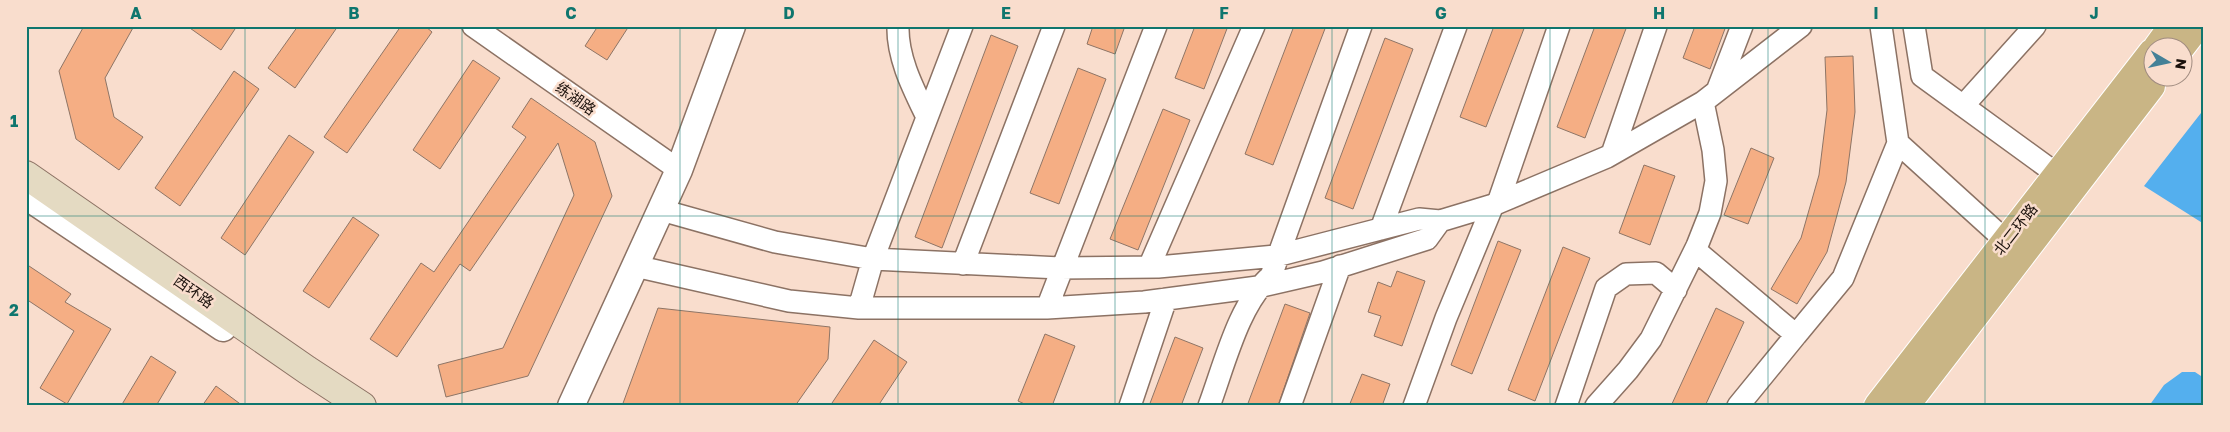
<svg xmlns="http://www.w3.org/2000/svg" width="2230" height="432" font-family="'Golos Text','Noto Sans SC',sans-serif">
  <style>
    .water { fill: #54afee }
    .building { fill: #f5ae84; stroke: #8e7566 }
    .lines { fill: none; stroke-linecap: round; stroke-linejoin: round }
    .minor-casing { stroke: #8c7264; stroke-width: 24 }
    .tertiary-casing { stroke: #8c7264; stroke-width: 29 }
    .secondary-casing { stroke: #8c7264; stroke-width: 30 }
    .primary-casing { stroke: #fff; stroke-width: 30 }
    .minor { stroke: #fff; stroke-width: 21 }
    .tertiary { stroke: #fff; stroke-width: 26 }
    .secondary { stroke: #e4dac2; stroke-width: 28 }
    .primary { stroke: #c9b585; stroke-width: 28 }
    .grid { fill: none; stroke: #0f766e; stroke-width: 1; stroke-opacity: 0.55 }
    .labels { text-anchor: middle; dominant-baseline: central; stroke-width: 5; stroke-linejoin: round; paint-order: stroke }
    .street-label { font-size: 15px; fill: #1c120d; stroke: #f9ddcd }
    .neatline { fill: none; stroke: #0f766e; stroke-width: 2 }
    .grid-label { font-size: 16px; text-anchor: middle; font-weight: bold; fill: #0f766e }
  </style>
  <rect width="100%" height="100%" fill="#f9ddcd"/>
  <path class="water" d="M2201,113l3,2v109l-60,-38z
    M2182,372h13l9,6v28h-55l15,-21z"/>
  <path class="building" d="M84,26h50l-29,52 9,39 29,20 -24,33 -43,-31 -17,-68z
    M187,26h50l-16,24z
    M298,26h40l-43,62 -27,-20z
    M401,26h24l7,6 -85,121 -23,-16z
    M598,26h31l-22,34 -22,-14z
    M1093,26h32l-10,28 -28,-10z
    M1195,26h33l-24,63 -29,-11z
    M1294,26h32l-53,139 -28,-11z
    M1494,26h31l-39,101 -26,-10z
    M1595,26h32l-42,112 -28,-11z
    M1695,26h31l-16,43 -27,-11z
    M991,35l27,11 -76,202 -27,-11z
    M1385,38l28,11 -60,160 -28,-11z
    M1853,56l2,56 -9,70 -19,70 -30,52 -26,-15 30,-51 18,-63 8,-65 -2,-53z
    M473,60l27,18 -60,91 -27,-19z
    M1078,68l28,11 -47,125 -29,-11z
    M234,71l25,18 -79,117 -25,-18z
    M531,98l64,44 17,54 -84,180 -82,21 -8,-32 65,-17 71,-153 -16,-52 -88,128 -10,-7 -63,93 -27,-18 51,-76 13,9 92,-135 -14,-10z
    M1163,109l27,11 -52,130 -28,-11z
    M289,135l25,17 -69,103 -24,-17z
    M1751,148l23,10 -26,66 -24,-9z
    M1644,165l31,11 -25,69 -31,-12z
    M353,217l26,18 -50,73 -26,-17z
    M1498,241l23,9 -49,124 -21,-9z
    M1563,247l27,11 -55,143 -27,-11z
    M26,264l45,30 -6,8 46,27 -44,75 -27,-16 34,-57 -48,-32z
    M1397,271l28,10 -23,65 -28,-10 7,-20 -13,-4 10,-30 13,5z
    M1285,304l25,9 -32,93h-31z
    M658,308l172,19 -2,32 -33,47h-173z
    M1716,308l28,14 -39,84h-34z
    M1045,334l30,12 -23,60h-23l-11,-5z
    M1175,337l28,11 -22,58h-32z
    M874,340l33,22 -29,44h-48z
    M151,356l25,16 -20,34h-35z
    M1362,374l28,10 -8,22h-33z
    M216,386l27,20h-41z"/>
  <g class="lines">
    <defs>
      <path id="minor" d="M473,26l206,144
        M898,26c-1,32 16,64 29,91
        M1881,26l17,117 108,98
        M1914,26l8,50 136,99
        M1717,91l25,-65
        M1963,106l72,-80
        M1612,154l44,-128
        M1498,203l61,-177
        M661,210l114,32 98,17 187,9 98,-1 118,-11 143,-37 21,2 53,-16 114,-48 96,-55 98,-76
        M1381,229l75,-203
        M1695,250l101,85 47,-57 55,-135
        M963,264l91,-238
        M635,266l154,35 70,7h188l97,-6 114,-15 65,-15 104,-33 13,-18
        M1149,267l105,-241
        M859,308l14,-49 89,-233
        M1047,308l109,-282
        M1130,406l36,-107
        M1209,406c15,-40 30,-103 62,-130l90,-250
        M1290,406l50,-140
        M1414,406l32,-88 47,-113
        M1566,406l40,-118 20,-14 30,-1 20,17
        M1596,406l32,-36 23,-31 46,-93 13,-33 6,-32 -3,-31 -10,-48
        M1738,406l58,-71"/>
      <path id="tertiary" d="M26,196l197,132
        M571,406l108,-236 53,-144"/>
      <path id="secondary" d="M26,175l281,195 55,36"/>
      <path id="primary" d="M2157,48l16,-22
        M2180,48l17,-22
        M1878,406l274,-353
        M1905,406l246,-320"/>
    </defs>
    <use href="#minor" class="minor-casing"/>
    <use href="#tertiary" class="tertiary-casing"/>
    <use href="#secondary" class="secondary-casing"/>
    <use href="#primary" class="primary-casing"/>
    <use href="#minor" class="minor"/>
    <use href="#tertiary" class="tertiary"/>
    <use href="#secondary" class="secondary"/>
    <use href="#primary" class="primary"/>
  </g>
  <path class="grid" d="M245,26v380M462,26v380M680,26v380M898,26v380M1115,26v380M1332,26v380M1550,26v380M1768,26v380M1985,26v380M26,216h2178"/>
  <g class="labels">
    <g class="street-label">
      <text transform="translate(576 98) rotate(35)">练湖路</text>
      <text transform="translate(2015 229) rotate(-52)">北二环路</text>
      <text transform="translate(194 291) rotate(35)">西环路</text>
    </g>
  </g>
  <rect width="2230" height="432" fill="none" stroke="#f9ddcd" stroke-width="55"/>
  <g transform="translate(2168 62) rotate(99)"><circle r="24" fill="#f9ddcd" stroke="#a18c80"/>
  <path d="M0-4L9 19L0 12L-9 19Z" fill="#448197"/>
  <text y="-8" font-size="14" font-weight="bold" text-anchor="middle" fill="#1c120d">N</text>
  </g>
  <rect x="28" y="28" width="2174" height="376" class="neatline"/>
  <g class="grid-label">
    <text x="136" y="19">A</text>
    <text x="354" y="19">B</text>
    <text x="571" y="19">C</text>
    <text x="789" y="19">D</text>
    <text x="1006" y="19">E</text>
    <text x="1224" y="19">F</text>
    <text x="1441" y="19">G</text>
    <text x="1659" y="19">H</text>
    <text x="1876" y="19">I</text>
    <text x="2094" y="19">J</text>
    <text x="14" y="127">1</text>
    <text x="14" y="316">2</text>
  </g>
</svg>
